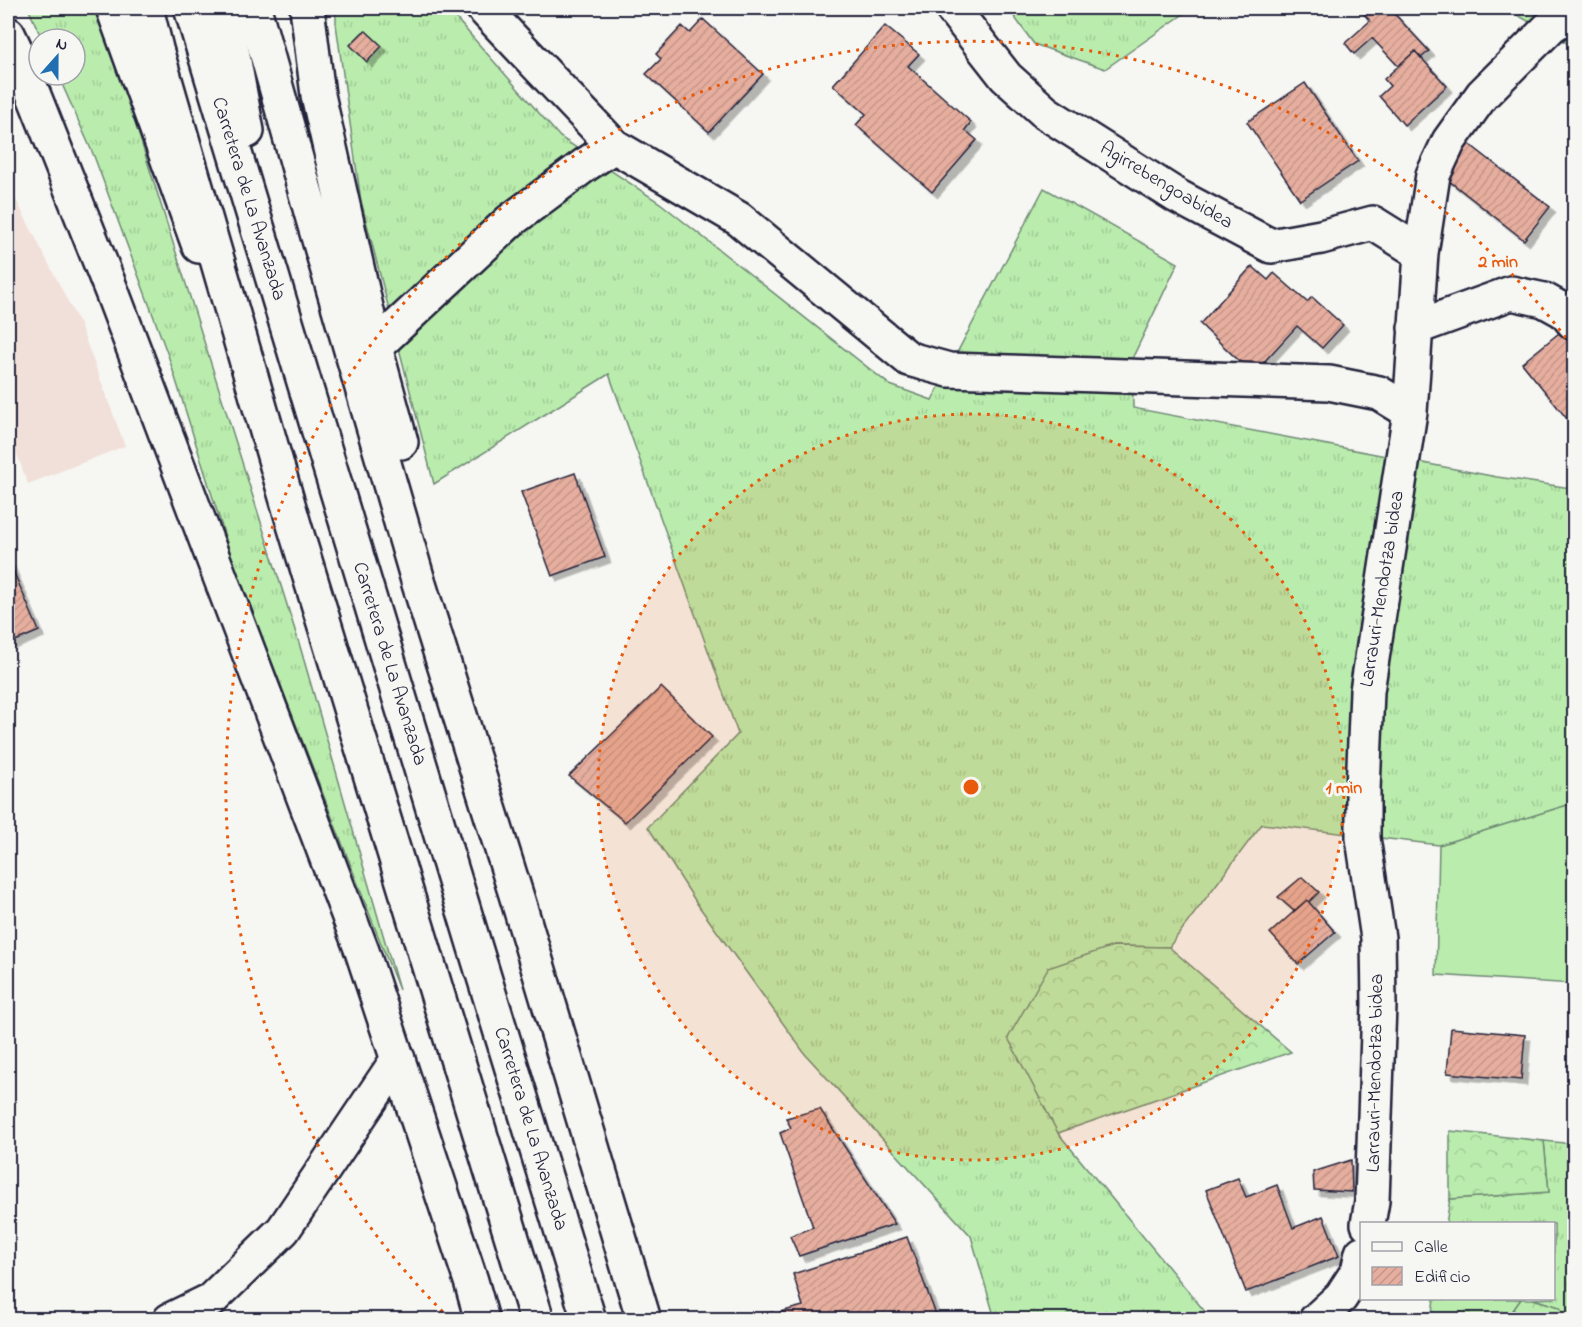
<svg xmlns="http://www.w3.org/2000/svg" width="1582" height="1327" font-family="'Indie Flower',sans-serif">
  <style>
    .built { fill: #f1e0d9 }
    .grass { fill: url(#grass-tufts); stroke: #6e8874; stroke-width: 1.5 }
    .forest { fill: url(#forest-crowns); stroke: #6e8874; stroke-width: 1.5 }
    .garden { fill: #baedad; stroke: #6e8874; stroke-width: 1.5 }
    .building { fill: url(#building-hatch); stroke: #22223b; stroke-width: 1.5; filter: url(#shadow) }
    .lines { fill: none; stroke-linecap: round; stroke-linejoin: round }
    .minor-casing { stroke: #22223b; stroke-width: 38 }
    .major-casing { stroke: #22223b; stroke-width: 38 }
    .highway-casing { stroke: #22223b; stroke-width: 38 }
    .minor { stroke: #f6f6f2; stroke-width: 33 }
    .major { stroke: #f6f6f2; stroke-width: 33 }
    .highway { stroke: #f6f6f2; stroke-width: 33 }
    .ring { fill: none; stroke: #e8590c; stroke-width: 3; stroke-dasharray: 3 6 }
    .labels { text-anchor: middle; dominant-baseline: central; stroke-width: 6; stroke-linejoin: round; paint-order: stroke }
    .street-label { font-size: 20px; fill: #22223b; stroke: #f6f6f2 }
    .centre { fill: #e8590c; stroke: #f6f6f2; stroke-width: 3 }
    .ring-label { font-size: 18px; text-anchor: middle; font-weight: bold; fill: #e8590c; stroke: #f6f6f2; stroke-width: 6; stroke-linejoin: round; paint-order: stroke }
  </style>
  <defs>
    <pattern id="grass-tufts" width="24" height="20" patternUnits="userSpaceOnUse" patternTransform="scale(1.5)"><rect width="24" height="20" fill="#baedad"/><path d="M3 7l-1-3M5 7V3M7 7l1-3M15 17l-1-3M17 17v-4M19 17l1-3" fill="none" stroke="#a0cb96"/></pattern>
    <pattern id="forest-crowns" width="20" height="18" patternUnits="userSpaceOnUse" patternTransform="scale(1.5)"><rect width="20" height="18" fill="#baedad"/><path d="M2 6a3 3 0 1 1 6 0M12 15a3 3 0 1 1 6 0" fill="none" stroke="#a0cb96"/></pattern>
    <pattern id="building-hatch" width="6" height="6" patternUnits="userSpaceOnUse" patternTransform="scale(1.5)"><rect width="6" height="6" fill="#e6ae9e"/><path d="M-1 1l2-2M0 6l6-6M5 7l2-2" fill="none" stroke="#c59589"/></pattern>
    <filter id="shadow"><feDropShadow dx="5.5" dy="5.5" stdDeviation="0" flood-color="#0004"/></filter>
  </defs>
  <rect width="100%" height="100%" fill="#f6f6f2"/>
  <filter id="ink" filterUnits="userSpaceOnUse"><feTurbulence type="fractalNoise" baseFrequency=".0167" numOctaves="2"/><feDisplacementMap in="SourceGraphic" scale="12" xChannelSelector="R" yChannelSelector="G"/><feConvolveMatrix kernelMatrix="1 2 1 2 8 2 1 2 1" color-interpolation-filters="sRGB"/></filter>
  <g filter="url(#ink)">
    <path class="built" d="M8,184l72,141 45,121 -97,38 -20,-53z"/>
    <path class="grass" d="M28,8h71l200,635 100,347 -166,-428 -64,-204 -75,-202 -36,-81h17v-36h-33z
      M336,8h111l113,129 100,66 230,182 42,15 112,-212 134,75 -46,96 1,49 364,69 74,11 3,-2v317l-135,42 -177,-21 -93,123 -56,-1 -55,187 153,186h-216l-24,-83 -166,-182 -107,-149 -50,-78 90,-93 -129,-360 -175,110 -73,-283 -25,-177z
      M1008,8h184l-87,61 -71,-25z
      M1505,8h69v39z
      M1544,1141l30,3v175h-5l-10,-12 -26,-8 21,-1v-74h-108l4,-25 99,-7z
      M1434,1299h87l-14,20 -76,1z"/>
    <path class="forest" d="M1113,946l56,1 122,105 -233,81 -50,-95 40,-70z
      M1450,1131l94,10 5,51 -99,7z
      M1521,1299h12l26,8 10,12h-62z"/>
    <path class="garden" d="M1574,803v181l-138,-9 3,-130z"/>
    <path class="building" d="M1368,8h13l3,2 5,-2 40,43 -8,7 -6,-7 -17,15 -26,-28 -18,16 -9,-11 25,-22 -8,-9z
      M703,19l60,55 -54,58 -63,-58 15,-15 -5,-5 26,-28 8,7z
      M885,26l34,28 -11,12 63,56 -6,8 12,10 -45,52 -76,-67 10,-11 -33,-29z
      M366,31l16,15 -15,16 -17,-17 13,-13z
      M1415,51l32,35 -43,39 -25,-29 11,-10 -6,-7z
      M1305,83l53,78 -58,39 -53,-78z
      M1468,143l82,64 -26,33 -81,-64z
      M1252,266l16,14 6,-7 33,29 5,-5 31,28 -21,23 -25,-22 -44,48 -53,-50z
      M1564,329l10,12v71l-7,7 -45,-56z
      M575,473l30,84 -53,19 -31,-84z
      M9,561l30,70 -31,13v-82z
      M661,687l51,50 -87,85 -56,-46z
      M1302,877l17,15 -10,10 -2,-2 -13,11 -16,-14z
      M1307,900l28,32 -37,32 -28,-31z
      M1451,1028l74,7 -4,45 -74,-7z
      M820,1109l75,115 -96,32 -9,-20 23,-9 -33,-94 11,-5 -5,-10z
      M1351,1160l1,32 -38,-2 -1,-18z
      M1238,1178l8,19 31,-12 16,43 30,-12 16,40 -93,36 -40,-102z
      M907,1237l31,83h-156l-2,-8 23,-6 -10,-32z
      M773,1312l3,8h-52z"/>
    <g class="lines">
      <defs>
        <path id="minor" d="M483,8l131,138 125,73 170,140 40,11 380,13 50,10 31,19
          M952,8l54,69 40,36 131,83 94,50 50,-9 52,-14 48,30
          M8,34l9,19 95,239 250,659 109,330 11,39
          M1415,328l96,-35 33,7 20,11 10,12
          M375,347l135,-126 75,-56 29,-19
          M1368,1224l4,-23 7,-196 -1,-67 -15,-100v-48l4,-99 43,-279 11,-159 12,-78 16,-34 33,-46 69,-69 23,-15
          M170,1320l41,-20 72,-70 115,-171
          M1316,1320l25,-23 17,-26 4,-18"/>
        <path id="major" d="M113,8l86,238
          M254,8l59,211 106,365 100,320 125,416
          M307,8l11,87 57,252 26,95"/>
        <path id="highway" d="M146,8l10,41 139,479 242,792
          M191,8l286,946 112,366
          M224,8l23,123"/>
      </defs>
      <use href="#minor" class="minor-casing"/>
      <use href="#major" class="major-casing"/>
      <use href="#highway" class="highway-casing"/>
      <use href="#minor" class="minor"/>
      <use href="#major" class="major"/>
      <use href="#highway" class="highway"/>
    </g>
  </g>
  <circle cx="971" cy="787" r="373" fill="#e8590c" fill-opacity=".12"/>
  <g class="ring">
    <circle cx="971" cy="787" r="373"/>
    <path d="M449 1318A745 745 0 1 1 1574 349"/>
  </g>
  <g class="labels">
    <g class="street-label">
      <text transform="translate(1166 186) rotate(31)">Agirrebengoabidea</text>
      <text transform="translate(248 199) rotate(73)">Carretera de La Avanzada</text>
      <text transform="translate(1383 589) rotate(-81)">Larrauri-Mendotza bidea</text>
      <text transform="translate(389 664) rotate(73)">Carretera de La Avanzada</text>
      <text transform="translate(1376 1073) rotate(-89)">Larrauri-Mendotza bidea</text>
      <text transform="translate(530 1129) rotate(73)">Carretera de La Avanzada</text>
    </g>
  </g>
  <circle cx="971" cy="787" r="9" class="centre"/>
  <g class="ring-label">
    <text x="1498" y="267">2 min</text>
    <text x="1344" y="793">1 min</text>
  </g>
  <rect width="1582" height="1327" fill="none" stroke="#f6f6f2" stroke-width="30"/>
  <rect x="15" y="15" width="1552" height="1297" fill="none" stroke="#22223b" stroke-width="2" filter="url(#ink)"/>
  <rect x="1360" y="1222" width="195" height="78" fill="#f6f6f2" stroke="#a1a1a9" stroke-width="1.5"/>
  <rect x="1372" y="1242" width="30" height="9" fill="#f6f6f2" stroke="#a1a1a9" stroke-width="1.5"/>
  <text x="1414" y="1252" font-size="18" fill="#22223b">Calle</text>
  <rect x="1372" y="1267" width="30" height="18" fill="url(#building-hatch)" stroke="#a1a1a9" stroke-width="1.5"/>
  <text x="1414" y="1282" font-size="18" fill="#22223b">Edificio</text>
  <g transform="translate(57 57) rotate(21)"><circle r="28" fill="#f6f6f2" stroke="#a1a1a9" stroke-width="1.5"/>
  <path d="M0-4.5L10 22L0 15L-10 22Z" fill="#1f6fb2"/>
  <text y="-9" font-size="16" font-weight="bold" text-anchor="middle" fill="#22223b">N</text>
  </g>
</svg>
